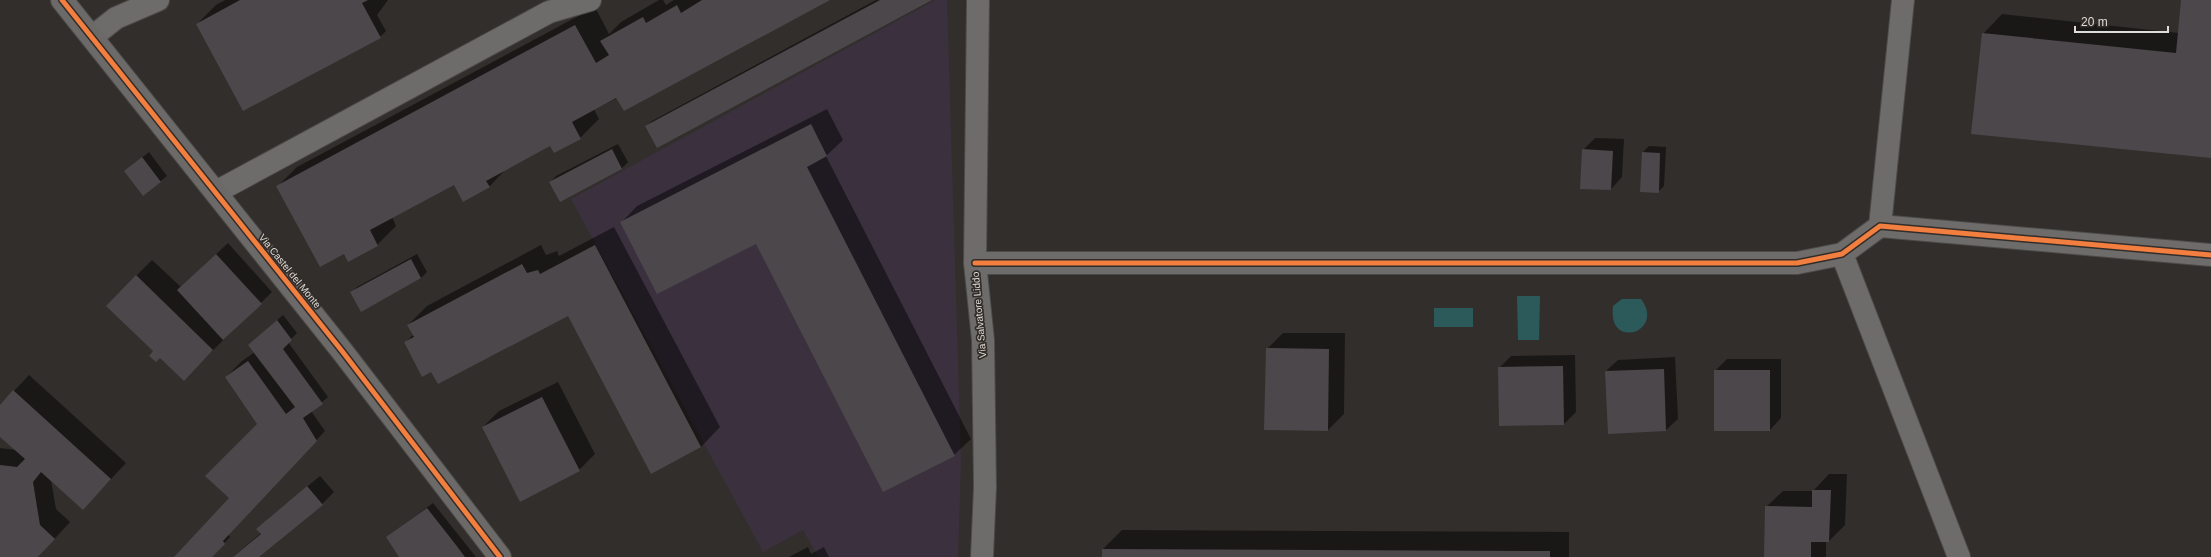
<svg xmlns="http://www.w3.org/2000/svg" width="2211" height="557" font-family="Helvetica,sans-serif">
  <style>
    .education { fill: #3b313e }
    .water { fill: #2c5a5a }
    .shadow { fill: #0007 }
    .building { fill: #4c474b }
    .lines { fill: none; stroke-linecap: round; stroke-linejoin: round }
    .street-casing { stroke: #4c4a48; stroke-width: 24 }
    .secondary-casing { stroke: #4c4a48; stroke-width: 24 }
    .street { stroke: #6e6c6a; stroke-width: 22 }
    .secondary { stroke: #6b6a69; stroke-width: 22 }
    .cycleway-casing { stroke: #332d29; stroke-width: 8 }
    .cycleway { stroke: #f27e40; stroke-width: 5 }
    .labels { text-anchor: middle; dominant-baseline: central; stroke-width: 3.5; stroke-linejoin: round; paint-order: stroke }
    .street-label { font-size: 10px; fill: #dfdcd9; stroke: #332d29 }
  </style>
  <rect width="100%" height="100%" fill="#312e2b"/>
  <path class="education" d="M935,0h12l14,462 -3,95h-140l-15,-27 -40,22 -192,-353z"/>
  <path class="water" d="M1517,296h23l-1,44h-21z
    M1622,299h19c25,33 -34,52 -28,7z
    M1434,308h39v19h-39z"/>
  <path class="shadow" d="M225,0h163l-11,15 9,16 -6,6 -183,-13 19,-19z
    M659,0h4l3,5 8,-5h154l-234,109 5,10 -19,19 -29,7 -43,22 -19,20 -35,-3 -62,33 4,9 -19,19 -33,8 -66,-67 19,-19 298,-160 14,27 12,-12z
    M876,0h54l-284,126 6,-5z
    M2182,0h29v157l-228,-123 19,-20 177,19z
    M827,109l16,31 -17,16 145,283 -17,16 -197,-213 -136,-19 16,-17z
    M1595,138l29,1 -2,38 -11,12 -28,-39z
    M618,144l10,18 -6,6 -62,33 -10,-19 6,-6z
    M1649,146l17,1 -2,39 -6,6 -15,-40z
    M149,152l18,24 -24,19 -18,-24z
    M614,227l106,200 -19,20 -133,-133 -136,56 -27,-27 8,-8 -5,-10 19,-19 114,-61 5,10 11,-4 2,5z
    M228,243l44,49 -72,71 -46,-12 -18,-75 16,-16 29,27z
    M417,254l10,18 -6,6 -70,15 6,-6z
    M283,315l14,18 -9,9 40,55 -17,14 14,20 -97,103 2,3 -19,20h-36l56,-59 28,-74 -33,-47 16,-16 13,-9v-13z
    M1283,333h62l-1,81 -16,16 -63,-1 2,-80z
    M1575,355l1,57 -12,12 -65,-56 12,-12z
    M1675,357l3,62 -12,11 -60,-59 12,-11z
    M1727,359h54v59l-11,12 -55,-59z
    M29,375l97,88 -43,46 -32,-29 5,29 14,13 -32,35h-38v-109l16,2 -16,-15v-29z
    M558,382l37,72 -16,16 -96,-43 16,-16z
    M1829,474h18l-2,51 -16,16h-3v16h-61l1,-50 17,-16h30z
    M320,476l14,16 -12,12 -64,53h-25l28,-24 -3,-4 11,-11z
    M433,503l43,54h-75l-14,-20z
    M1122,530l447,2v25h-466v-8z
    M808,547l3,7 13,-7 5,10h-40z"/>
  <path class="building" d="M240,0h128l-6,3 19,35 -138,73 -47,-87z
    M702,0h128l-206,111 -8,-13 -44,24 9,17 -27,14 -4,-7 -64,35 4,6 -27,15 -9,-17 -84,45 8,16 -30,16 -4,-8 -24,13 -44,-81 299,-161 21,38 13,-8 -9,-14 43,-24 3,6 31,-18 4,8z
    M880,0h52l-275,148 -12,-22z
    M2181,0h30v158l-240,-24 11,-101 194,20z
    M811,124l16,32 -20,11 148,289 -72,36 -127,-248 -99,50 -37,-72z
    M612,149l10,20 -62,33 -11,-20z
    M1582,149l31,2 -2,39 -31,-1z
    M1642,152l18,1 -1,40 -19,-1z
    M142,157l19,25 -18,14 -19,-25z
    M595,245l106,202 -50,27 -83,-158 -130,68 -7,-12 -9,5 -18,-35 10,-5 -7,-12 115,-61 5,9 11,-3 2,4z
    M216,254l46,50 -39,36 -46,-50z
    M411,259l10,19 -60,34 -11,-20z
    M136,275l77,75 -29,31 -24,-23 -4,4 -7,-6 4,-5 -47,-45z
    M277,320l15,20 -9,9 40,55 -20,14 14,23 -94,100 2,3 -13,13h-38l55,-59 -24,-22 52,-52 -32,-47 23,-16 38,53 9,-7 -47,-62z
    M1266,348l63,1 -1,82 -64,-1z
    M1563,366l1,59 -65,1 -1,-59z
    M1664,369l2,62 -58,3 -3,-63z
    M1714,370h56v61h-56z
    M13,390l98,89 -28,31 -42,-38 -8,10 7,43 15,14 -17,18h-38v-92l17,2 8,-8 -25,-22v-32z
    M542,397l38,74 -60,31 -38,-75z
    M307,486l16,19 -64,52h-26l28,-23 -5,-5z
    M1812,490h19l-2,52h-18v15h-47l1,-51 47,1z
    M427,508l29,37 9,12h-66l-13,-20z
    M1102,549l448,2v6h-448z"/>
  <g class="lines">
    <defs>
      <path id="street" d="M978,0l-3,263 8,77 2,147 -3,70
        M92,37l24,-19 42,-18
        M216,192l333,-180 41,-12
        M1880,226l23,-226
        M1842,254l117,303
        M975,263h822l45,-9 38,-28 331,29"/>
      <path id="secondary" d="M62,0l280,351 158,206"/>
    </defs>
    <use href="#street" class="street-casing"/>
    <use href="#secondary" class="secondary-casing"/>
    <use href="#street" class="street"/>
    <use href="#secondary" class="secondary"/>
    <defs>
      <path id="cycleway" d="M62,0l280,351 158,206
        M975,263h822l45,-9 38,-28 331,29"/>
    </defs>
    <use href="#cycleway" class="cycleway-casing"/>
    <use href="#cycleway" class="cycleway"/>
  </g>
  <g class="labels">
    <g class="street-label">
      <text transform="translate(290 271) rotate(51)">Via Castel del Monte</text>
      <text transform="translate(979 315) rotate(-95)">Via Salvatore Liddo</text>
    </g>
  </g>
  <path d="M2075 26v6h93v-6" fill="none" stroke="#dfdcd9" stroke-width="2"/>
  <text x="2081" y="26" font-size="12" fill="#dfdcd9" stroke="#332d29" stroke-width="3" paint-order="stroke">20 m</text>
</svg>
